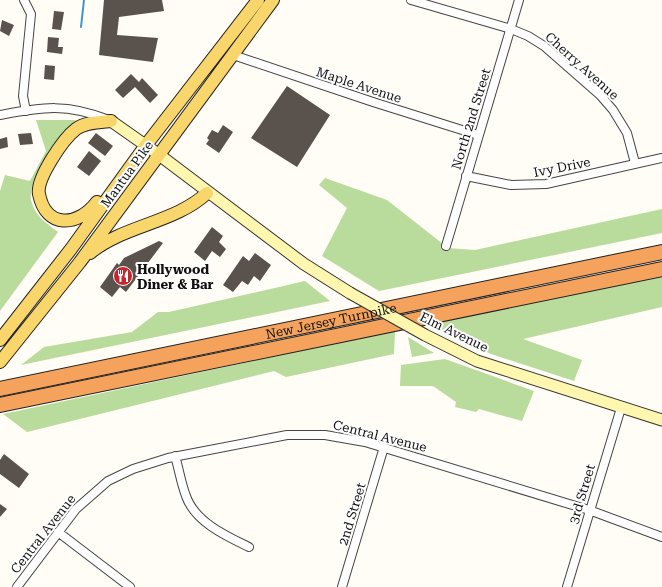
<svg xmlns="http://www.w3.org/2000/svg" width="662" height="587" font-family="'Roboto Serif',serif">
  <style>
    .forest { fill: #b9dc9c }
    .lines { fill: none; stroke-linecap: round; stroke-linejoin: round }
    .stream { stroke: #3f96cf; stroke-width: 2 }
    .building { fill: #5a524d }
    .street-casing { stroke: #444; stroke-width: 10 }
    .secondary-casing { stroke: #333; stroke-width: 13 }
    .primary-casing { stroke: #222; stroke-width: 14 }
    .highway-casing { stroke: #222; stroke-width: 16 }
    .street { stroke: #fff; stroke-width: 8 }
    .secondary { stroke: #fff6b0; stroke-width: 11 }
    .primary { stroke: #f9d66b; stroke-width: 12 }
    .highway { stroke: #f5a25d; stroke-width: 14 }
    .secondary-bridge-casing { stroke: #333; stroke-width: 13; stroke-linecap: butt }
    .secondary-bridge { stroke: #fff6b0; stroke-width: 11 }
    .labels { text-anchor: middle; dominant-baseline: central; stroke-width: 4; stroke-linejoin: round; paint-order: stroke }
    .street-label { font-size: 13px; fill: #111; stroke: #fff }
    .poi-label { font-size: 13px; font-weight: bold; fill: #111; stroke: #fff; text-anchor: start }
  </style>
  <rect width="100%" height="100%" fill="#fffdf5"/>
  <path class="forest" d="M36,120h40c-16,16 -48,56 -45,80 3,15 16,24 27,32l-58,79v-120l5,-16 25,6 16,-30z
    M325,178l62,22 61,48 27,2 187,-41v24l-283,58 -57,-35 25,-48 -28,-23z
    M662,276v31l-139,32 59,21 -8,21 -83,-27 -65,-30z
    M305,281l25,20 -309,64 23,-18 88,-15 26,-20h11z
    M395,331l-1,23 -108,23 -12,-6 -247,61 -24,-18z
    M408,337l26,16 -22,4z
    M445,359l89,32 -12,30 -43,-12 -3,3 -21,-5 1,-5 -23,-16h-33l1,-21z"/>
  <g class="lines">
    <path class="stream" d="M81,27l3,-27"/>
  </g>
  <path class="building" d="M104,0h58l2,11 -45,6 -2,18 41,3 -5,24 -54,-7z
    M54,11l10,1 -3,18 -9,-1z
    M2,20l12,5 -5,11 -9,-5z
    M48,37l11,1 -1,9h5l-1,7 -15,-2z
    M45,65l10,1 -1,14 -10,-1z
    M131,74l8,8 3,-4 16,17 -8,8 -15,-16 -12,11 -8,-8z
    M287,86l43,29 -33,52 -46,-29z
    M223,125l10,7 -14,21 -13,-9 3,-4 -2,-2 5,-8 6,3z
    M31,133l2,11 -13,1 -2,-11z
    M96,133l17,13 -8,10 -17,-13z
    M7,137l1,10 -8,2v-10z
    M89,151l12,10 -12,15 -12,-9z
    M212,227l11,9 -4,6 7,7 -6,8 -8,-6 -7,10 -11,-9z
    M159,241l4,2 -37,49 -6,-5 -8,10 -12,-10 17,-24 2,2 5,-7z
    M255,253l16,12 -11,16 -6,-5 -6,9 -6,-4 -9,11 -10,-7 20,-29 6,5z
    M4,454l25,20 -10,14 -19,-14v-14z
    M0,504l7,5 -7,8z"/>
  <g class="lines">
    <defs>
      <path id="street" d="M24,0l7,14 -8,82 3,15
        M411,0l100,29 17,7 16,10 56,49 13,15 14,23 8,30
        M233,55l140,47 105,33
        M0,115c43,-8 67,-12 109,5
        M466,176l45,9 35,-1 116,-26
        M446,246l73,-246
        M175,456c4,13 6,27 11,40 9,26 40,40 63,51
        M58,532l72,55
        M17,587l59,-78 32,-28 25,-12 35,-11 119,-23h38l40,7 224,68 73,27
        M342,587l42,-140
        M567,587l54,-179"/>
      <path id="secondary" d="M111,121l47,33 146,110 46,29
        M425,335l52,26 185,59"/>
      <path id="primary" d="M97,202c-19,25 -51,27 -58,-8 -3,-15 24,-55 37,-65 9,-7 24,-7 35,-8
        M90,253c34,-28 85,-30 117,-60
        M0,340l71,-91 75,-104 112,-145
        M0,362l80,-100 193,-262"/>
      <g id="highway">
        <path id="s1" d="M0,389l662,-137"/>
        <path d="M0,405l662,-136"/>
      </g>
    </defs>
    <use href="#street" class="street-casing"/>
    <use href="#secondary" class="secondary-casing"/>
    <use href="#primary" class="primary-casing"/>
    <use href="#highway" class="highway-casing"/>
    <use href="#street" class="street"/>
    <use href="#secondary" class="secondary"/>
    <use href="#primary" class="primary"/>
    <use href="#highway" class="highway"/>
    <defs>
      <path id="secondary-bridge" d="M350,293l75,42"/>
    </defs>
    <use href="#secondary-bridge" class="secondary-bridge-casing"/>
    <use href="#secondary-bridge" class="secondary-bridge"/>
  </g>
  <defs>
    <symbol id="restaurant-disc" viewBox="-11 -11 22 22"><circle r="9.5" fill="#c4262e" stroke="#fff"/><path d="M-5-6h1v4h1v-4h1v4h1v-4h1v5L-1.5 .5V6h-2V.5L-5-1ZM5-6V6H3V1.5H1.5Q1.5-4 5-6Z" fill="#fff"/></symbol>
  </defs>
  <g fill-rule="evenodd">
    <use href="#restaurant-disc" x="112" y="265" width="22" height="22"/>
  </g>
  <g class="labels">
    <g class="street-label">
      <text transform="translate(582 66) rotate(42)">Cherry Avenue</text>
      <text transform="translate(359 85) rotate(18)">Maple Avenue</text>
      <text transform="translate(471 119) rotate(-73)">North 2nd Street</text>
      <text transform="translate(562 167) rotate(-11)">Ivy Drive</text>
      <text transform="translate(127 174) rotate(-54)">Mantua Pike</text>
      <text stroke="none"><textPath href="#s1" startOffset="338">New Jersey Turnpike</textPath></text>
      <text transform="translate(454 332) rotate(26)">Elm Avenue</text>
      <text transform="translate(380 436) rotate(14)">Central Avenue</text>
      <text transform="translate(582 494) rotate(-73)">3rd Street</text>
      <text transform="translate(352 514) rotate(-73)">2nd Street</text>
      <text transform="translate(43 534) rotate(-52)">Central Avenue</text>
    </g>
    <g class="poi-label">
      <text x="137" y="269">Hollywood<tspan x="137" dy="15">Diner &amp; Bar</tspan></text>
    </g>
  </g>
</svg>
